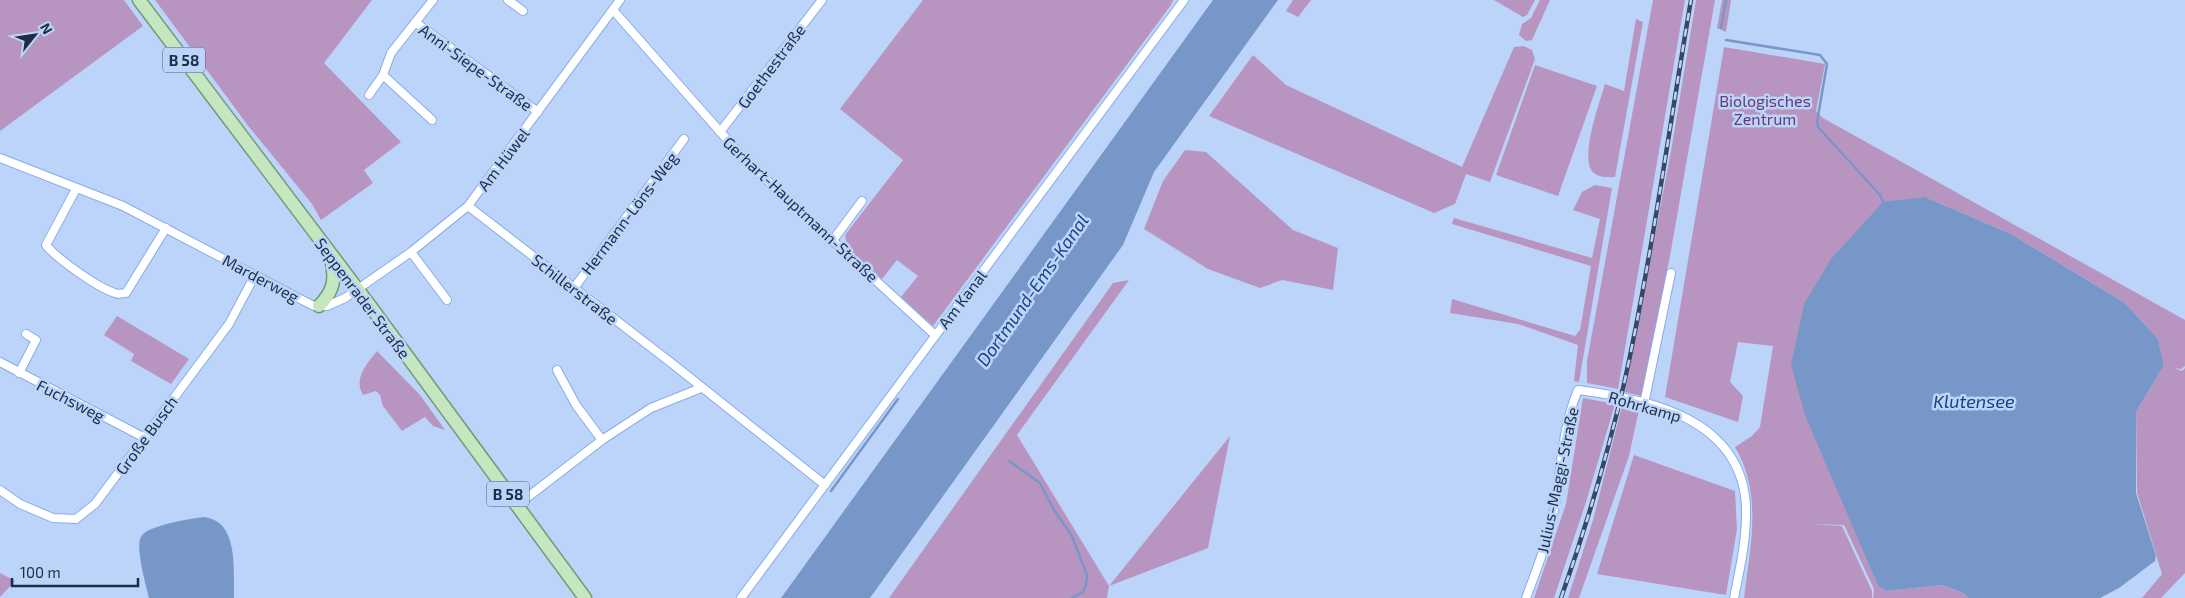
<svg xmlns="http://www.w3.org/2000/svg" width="2185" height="598" font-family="'Exo 2',sans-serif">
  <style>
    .green { fill: #b895c1 }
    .water { fill: #7897c9 }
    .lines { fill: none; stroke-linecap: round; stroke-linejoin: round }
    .stream { stroke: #7897c9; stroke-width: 2.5 }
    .street-casing { stroke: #86acea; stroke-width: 10 }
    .primary-casing { stroke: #729b79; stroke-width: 15 }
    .street { stroke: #fff; stroke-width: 8 }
    .primary { stroke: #c6e6bf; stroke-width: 12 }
    .rail-casing { stroke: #384863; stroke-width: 4.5 }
    .rail { stroke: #bcd4fa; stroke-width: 2.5; stroke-dasharray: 8; stroke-linecap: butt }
    .labels { text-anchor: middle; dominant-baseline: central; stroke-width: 5; stroke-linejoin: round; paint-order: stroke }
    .shield { fill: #bcd4fa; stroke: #4d5f7c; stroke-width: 1 }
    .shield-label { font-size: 15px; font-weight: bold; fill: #1e2d46 }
    .street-label { font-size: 16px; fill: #1e2d46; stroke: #bcd4fa }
    .park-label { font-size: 16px; fill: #693875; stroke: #bcd4fa }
    .water-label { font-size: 18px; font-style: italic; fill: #1b417e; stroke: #bcd4fa }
  </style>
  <rect width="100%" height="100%" fill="#bcd4fa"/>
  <path class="green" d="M0,0h124l19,26 -143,105z
    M155,0h217l-48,63 77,79 -37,28 9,13 -52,37 -9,-16 -63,-77z
    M923,0h250l-2,5 -238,321 -32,-29 17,-21 -21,-16 -15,19 -35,-32 -2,-12 58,-75 -63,-51z
    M1293,0h18l-13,17 -12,-6z
    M1494,0h41l-8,15 -4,2z
    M1540,0h10l-18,40 -6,1 -7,-6 3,-11 9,-6z
    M1653,0h32l-67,389 -31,-6v-22z
    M1696,0h19l-45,256 -28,140 -17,-4 46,-241z
    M1722,0h9l-5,32 -9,-4z
    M1636,19l7,3 -28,155c-8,0 -16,1 -22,-5 -14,-13 7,-71 12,-88l19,7z
    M1524,46l8,4 3,9 -45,123 -24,-8 -11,30 -21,9 -225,-97 44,-61 33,30 176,82 52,-120z
    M1724,47l101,17 -9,47 7,7 362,202v46l-4,3 -7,-1 8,3 3,-3v205l-24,25h-19l20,-24 -25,-81 -1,-81 28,-47 -6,-26 -33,-36 -114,-69 -86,-37 -79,312 32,77 9,5 54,-6 24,9 3,4h-95l1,-9 -30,-64 -35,-1 33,2 30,65v7h-128c6,-51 19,-104 -9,-151l17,-11 8,-9 13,-81 -35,-4 -8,40 13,14 -5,26 -73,-25z
    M1535,65l62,21 -39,110 -62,-21z
    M1185,150l21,2 87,78 45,18 -5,42 -51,-10 -22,8 -52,-19 -64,-40 19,-48z
    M1595,185l17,3 -33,194 -5,-1 4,-36 -60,-21 -68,-11 2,-14 123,37 5,-6 11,-64 -139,-42 2,-6 138,40 8,-39 -27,-9 9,-18z
    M1129,280l-112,155 92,151 121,-150 -22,112 -99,38 -2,12h-218l224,-315z
    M117,316l72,43 -18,25 -40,-23 3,-7 -30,-19z
    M377,351l43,44 25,35 -12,-4 -8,-9 -23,14 -19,-25 -3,-11 -4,-4 -13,4c-10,-17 4,-31 14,-44z
    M1583,398l32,6 -29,98 -32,96h-20l32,-94z
    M1622,406l17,4 -10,46 -50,142h-11l25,-78z
    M1634,455l101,36 2,38 -11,66 -129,-21z
    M0,573l15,8 -15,16z"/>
  <path class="water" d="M1213,0h65l-124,172 -31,73 -253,353h-89z
    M1925,197l86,37 114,69 33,36 6,26 -28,47v81l20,63 -1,5 -36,27 -19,10h-132l-3,-4 -23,-9 -55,6 -9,-5 -73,-171 -14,-50 13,-61 27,-45 52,-57z
    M203,517c37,3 30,55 31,81h-85c-3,-13 -14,-51 -8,-61 6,-12 50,-18 62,-20z"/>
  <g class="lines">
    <path class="stream" d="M1721,28l5,-28
      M1726,40l94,15 7,9 -10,58 1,5 62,68 4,10
      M1009,461l31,22 14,27 18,26 15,39 -1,10 -3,7 -11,6
      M831,491l67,-92"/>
    <defs>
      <path id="street" d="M508,0l15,11
        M613,10l132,150 190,175
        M415,22l123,90
        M383,75l49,45
        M369,95l14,-20 8,-22 42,-53
        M720,132l102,-132
        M0,158l123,48 181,95 10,5h13l18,-8 66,-46 57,-46 152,-206
        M76,189l-30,56c10,13 52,43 69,48 3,2 8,0 11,0l40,-65
        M468,206l206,159 151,120
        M833,240l29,-39
        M411,252l36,48
        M574,288l110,-149
        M0,362l143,75
        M557,370l19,35 26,35
        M19,373l17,-33 -10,-6
        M1644,404l27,-131
        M0,490l20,14 33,14 23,1 19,-15 134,-180 26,-49
        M516,506l86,-66 49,-32 50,-20
        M741,598l443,-598
        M1526,598c11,-29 22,-58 28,-88 7,-39 8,-83 24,-120 72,9 164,29 168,117 1,30 -6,62 -12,91"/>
      <path id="primary" d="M139,0l232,307 214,291
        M319,306c15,-15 17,-27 12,-48"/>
    </defs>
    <use href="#street" class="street-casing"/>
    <use href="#primary" class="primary-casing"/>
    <use href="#street" class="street"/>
    <use href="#primary" class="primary"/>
    <defs>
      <path id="rail" d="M1561,598c25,-70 46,-142 63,-214 28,-127 45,-256 67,-384"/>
    </defs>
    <use href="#rail" class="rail-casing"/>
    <use href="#rail" class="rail"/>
  </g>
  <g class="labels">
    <g class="shield">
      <rect x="163" y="47.5" width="42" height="25" rx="4"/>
      <rect x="487" y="481.5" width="42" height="25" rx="4"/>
    </g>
    <g class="shield-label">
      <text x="184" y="60">B 58</text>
      <text x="508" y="494">B 58</text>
    </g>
    <g class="street-label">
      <text transform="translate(771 66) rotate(-53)">Goethestraße</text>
      <text transform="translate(476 67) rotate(36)">Anni-Siepe-Straße</text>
      <text transform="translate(503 159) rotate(-53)">Am Hüwel</text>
      <text transform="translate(801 209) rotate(43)">Gerhart-Hauptmann-Straße</text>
      <text transform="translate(629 213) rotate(-53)">Hermann-Löns-Weg</text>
      <text transform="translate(261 278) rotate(28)">Marderweg</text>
      <text transform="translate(575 289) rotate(38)">Schillerstraße</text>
      <text transform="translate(363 298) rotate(53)">Seppenrader Straße</text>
      <text transform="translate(962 299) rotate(-53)">Am Kanal</text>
      <text transform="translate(71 400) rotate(27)">Fuchsweg</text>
      <text transform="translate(1645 406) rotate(16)">Rohrkamp</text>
      <text transform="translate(146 435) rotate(-54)">Große Busch</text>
      <text transform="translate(1557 480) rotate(-78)">Julius-Maggi-Straße</text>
    </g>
    <g class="park-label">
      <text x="1765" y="100">Biologisches<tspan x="1765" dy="18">Zentrum</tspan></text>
    </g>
    <g class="water-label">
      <text transform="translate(1032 290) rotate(-55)">Dortmund-Ems-Kanal</text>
      <text x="1974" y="401">Klutensee</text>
    </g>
  </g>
  <g transform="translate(35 35) rotate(60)" stroke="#bcd4fa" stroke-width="4" paint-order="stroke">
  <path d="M0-4L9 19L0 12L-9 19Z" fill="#1e2d46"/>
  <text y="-8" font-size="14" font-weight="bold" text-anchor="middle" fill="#1e2d46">N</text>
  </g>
  <path d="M12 578v8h126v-8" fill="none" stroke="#1e2d46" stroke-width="2.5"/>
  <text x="20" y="578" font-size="15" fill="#1e2d46" stroke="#bcd4fa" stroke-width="4" paint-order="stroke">100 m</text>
</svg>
